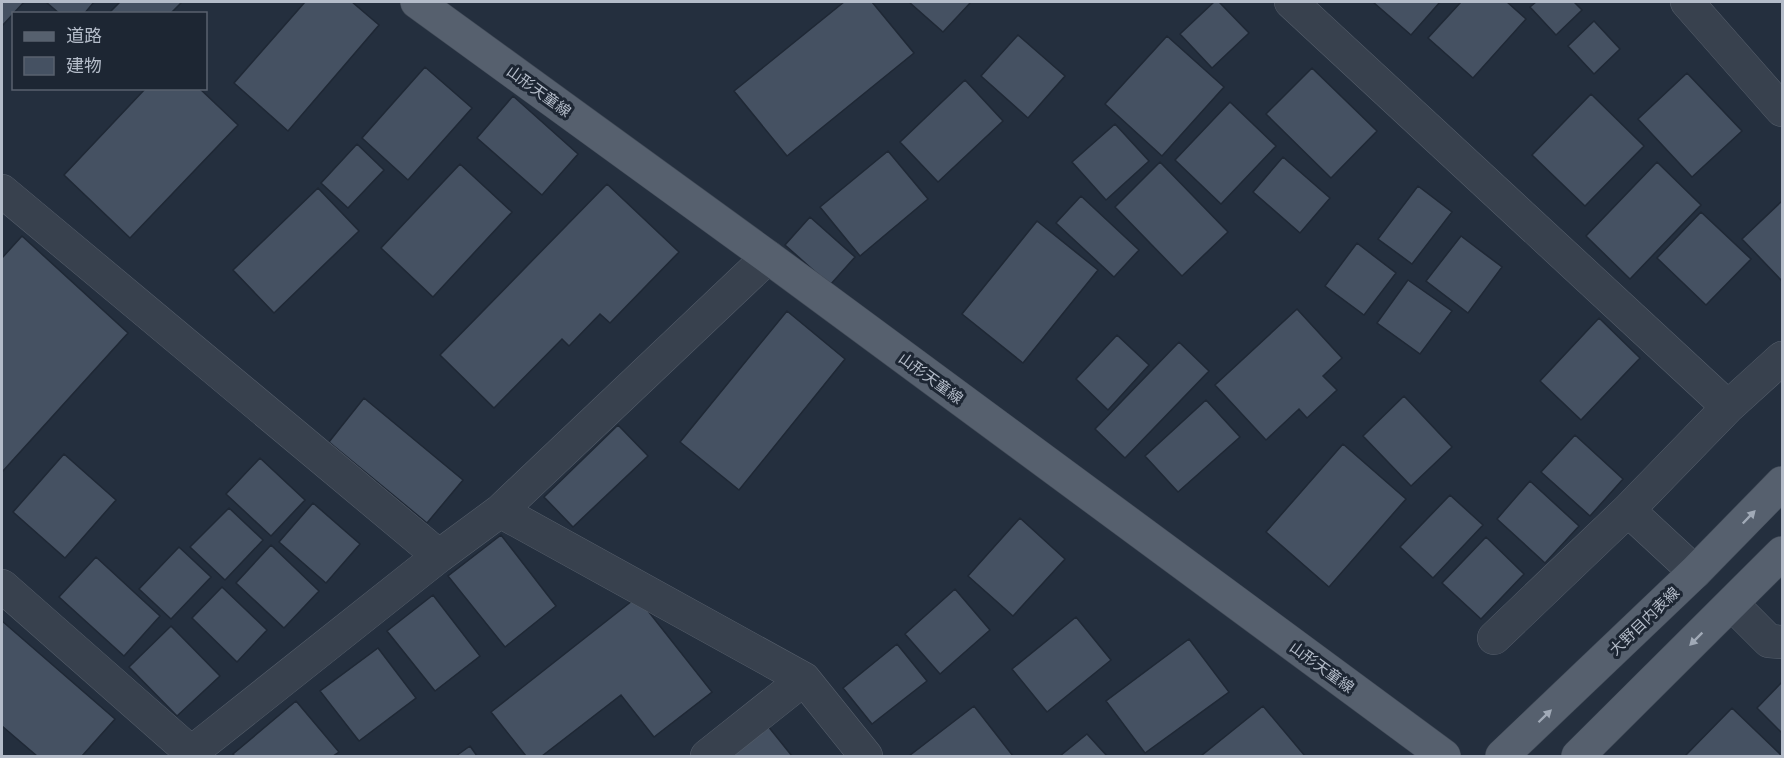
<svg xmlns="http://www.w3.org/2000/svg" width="1784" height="758" font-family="Manrope,'Noto Sans JP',sans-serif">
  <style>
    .building { fill: #455162; stroke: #1f2835; stroke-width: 1.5 }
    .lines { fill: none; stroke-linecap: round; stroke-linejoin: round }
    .minor-casing { stroke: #565f6c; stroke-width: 34 }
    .major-casing { stroke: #414a57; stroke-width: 34 }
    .minor { stroke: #38414e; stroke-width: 33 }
    .major { stroke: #56606e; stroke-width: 33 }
    .oneway { fill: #a1aab7 }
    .labels { text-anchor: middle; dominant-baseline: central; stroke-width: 6; stroke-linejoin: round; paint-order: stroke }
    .street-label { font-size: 15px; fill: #b4bcc9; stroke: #1d2633 }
  </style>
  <rect width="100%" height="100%" fill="#242f3e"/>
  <path class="building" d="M2,2h22l-22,24z
    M46,2h48l-10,12h-24z
    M120,2h62l-12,12h-62z
    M305,2h47l27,23 -91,106 -54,-48z
    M844,2h28l42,51 -127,103 -53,-65z
    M909,2h62l-28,30z
    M1214,2h5l30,31 -37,35 -32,-34z
    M1373,2h67l-29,33z
    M1461,2h46l19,17 -53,59 -45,-40z
    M1536,2h38l8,8 -26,25 -26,-28z
    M1594,21l26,28 -26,25 -26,-28z
    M1018,35l47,41 -37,42 -47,-42z
    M1167,36l57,51 -62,69 -57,-52z
    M425,67l47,41 -64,72 -46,-42z
    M1312,68l65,63 -46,47 -65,-64z
    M1687,73l55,58 -50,46 -54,-58z
    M965,80l38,41 -65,61 -38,-40z
    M146,88h53l39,37 -108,113 -66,-63z
    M1591,94l53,52 -59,60 -53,-51z
    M513,96l65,58 -36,41 -65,-57z
    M1230,102l46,44 -55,58 -46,-44z
    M1115,124l34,37 -43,39 -34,-38z
    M357,144l27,26 -36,38 -27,-25z
    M888,151l40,48 -68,57 -40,-49z
    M1283,157l47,41 -30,35 -47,-41z
    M1160,162l68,70 -46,44 -67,-69z
    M1657,162l44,43 -71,74 -44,-43z
    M460,164l52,48 -79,85 -52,-49z
    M607,184l72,68 -69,71 -10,-9 -31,32 -7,-7 -68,69 -54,-53z
    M1418,186l34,26 -40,52 -34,-25z
    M318,188l41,43 -85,82 -41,-43z
    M1081,196l58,54 -25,27 -58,-54z
    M1782,201v80l-40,-42z
    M1701,212l50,47 -45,46 -49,-47z
    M810,217l45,40 -25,28 -45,-40z
    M1037,221l61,49 -75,93 -61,-49z
    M22,236l106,97 -126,139v-214z
    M1461,236l41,31 -34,46 -42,-32z
    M1357,243l39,30 -32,42 -39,-29z
    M1408,280l44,31 -32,43 -43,-31z
    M1297,309l45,49 -19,18 14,14 -30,28 -8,-9 -33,31 -51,-55z
    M787,311l58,48 -106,131 -59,-48z
    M1599,318l41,40 -59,62 -41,-39z
    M1117,335l32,30 -41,45 -32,-31z
    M1179,342l30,29 -84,87 -30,-29z
    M1404,396l48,51 -41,39 -48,-50z
    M364,398l99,82 -36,43 -98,-81z
    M1206,400l34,37 -62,55 -33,-36z
    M618,425l30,31 -75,71 -29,-30z
    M1575,435l48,44 -33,37 -49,-44z
    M1343,444l63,55 -77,88 -63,-55z
    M64,454l52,46 -51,58 -52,-46z
    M260,458l45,42 -34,36 -45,-42z
    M1530,481l49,45 -34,37 -48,-44z
    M1450,495l33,30 -50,53 -33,-31z
    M313,503l47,41 -34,39 -47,-41z
    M229,508l34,32 -38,40 -35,-33z
    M1020,518l45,41 -52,57 -45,-40z
    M501,535l55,71 -51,41 -57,-71z
    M1486,537l38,37 -43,45 -39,-36z
    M271,545l48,46 -35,37 -48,-45z
    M179,547l32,30 -40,42 -32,-30z
    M96,557l64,59 -36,40 -65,-59z
    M222,587l45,43 -30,32 -45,-44z
    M955,589l35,41 -50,44 -35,-40z
    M433,595l47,61 -45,35 -48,-60z
    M637,597l75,95 -58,45 -33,-42 -79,61h-16l-35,-44z
    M1076,617l35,43 -64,52 -35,-43z
    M2,621l113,98 -33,37h-45l-35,-30z
    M171,626l49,50 -43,40 -48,-49z
    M1189,639l40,53 -84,61 -39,-52z
    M897,644l30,37 -55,43 -29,-36z
    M378,648l38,50 -57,43 -39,-50z
    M1782,682v51l-25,-25z
    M296,701l43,51 -6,4h-98l-2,-2z
    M974,706l39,50h-104z
    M1263,706l42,50h-104z
    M1732,708l50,48h-97z
    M767,725l25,31h-65z
    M1087,734l20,22h-47z
    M470,746l7,10h-21z"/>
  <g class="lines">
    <defs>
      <path id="minor" d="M1291,2l437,405 -100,103 -134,128
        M1687,2l95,108
        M2,191l437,365 61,-45 268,-254
        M1728,407l54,-49
        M1628,510l67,62
        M500,511l304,168 62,77
        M2,586l193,170
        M1732,604l37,37 13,1
        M187,756l252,-200
        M707,756l97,-77"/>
      <path id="major" d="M417,2l351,255 676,499
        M1502,756l193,-184 87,-89
        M1578,756l204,-203"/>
    </defs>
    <use href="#minor" class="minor-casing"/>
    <use href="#major" class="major-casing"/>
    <use href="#minor" class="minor"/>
    <use href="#major" class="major"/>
  </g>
  <defs><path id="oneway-solid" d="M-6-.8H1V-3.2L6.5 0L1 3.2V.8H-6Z" transform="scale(1.5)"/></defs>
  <g class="oneway">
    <use href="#oneway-solid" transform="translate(1749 517) rotate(-46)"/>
    <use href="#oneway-solid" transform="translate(1696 639) rotate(135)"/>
    <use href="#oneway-solid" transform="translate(1545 716) rotate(-44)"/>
  </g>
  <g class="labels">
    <g class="street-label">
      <text transform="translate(539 91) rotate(36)">山形天童線</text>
      <text transform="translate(931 378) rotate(36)">山形天童線</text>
      <text transform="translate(1644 621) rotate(-44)">大野目内表線</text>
      <text transform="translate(1322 667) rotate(36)">山形天童線</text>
    </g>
  </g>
  <rect width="1784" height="758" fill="none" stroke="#b4bcc9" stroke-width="6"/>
  <rect x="12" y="12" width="195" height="78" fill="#1d2633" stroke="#59626f" stroke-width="1.5"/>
  <rect x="24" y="32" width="30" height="9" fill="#56606e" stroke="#59626f" stroke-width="1.5"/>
  <text x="66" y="42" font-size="18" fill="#b4bcc9">道路</text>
  <rect x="24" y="57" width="30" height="18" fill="#455162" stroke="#59626f" stroke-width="1.5"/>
  <text x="66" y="72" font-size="18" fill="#b4bcc9">建物</text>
</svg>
